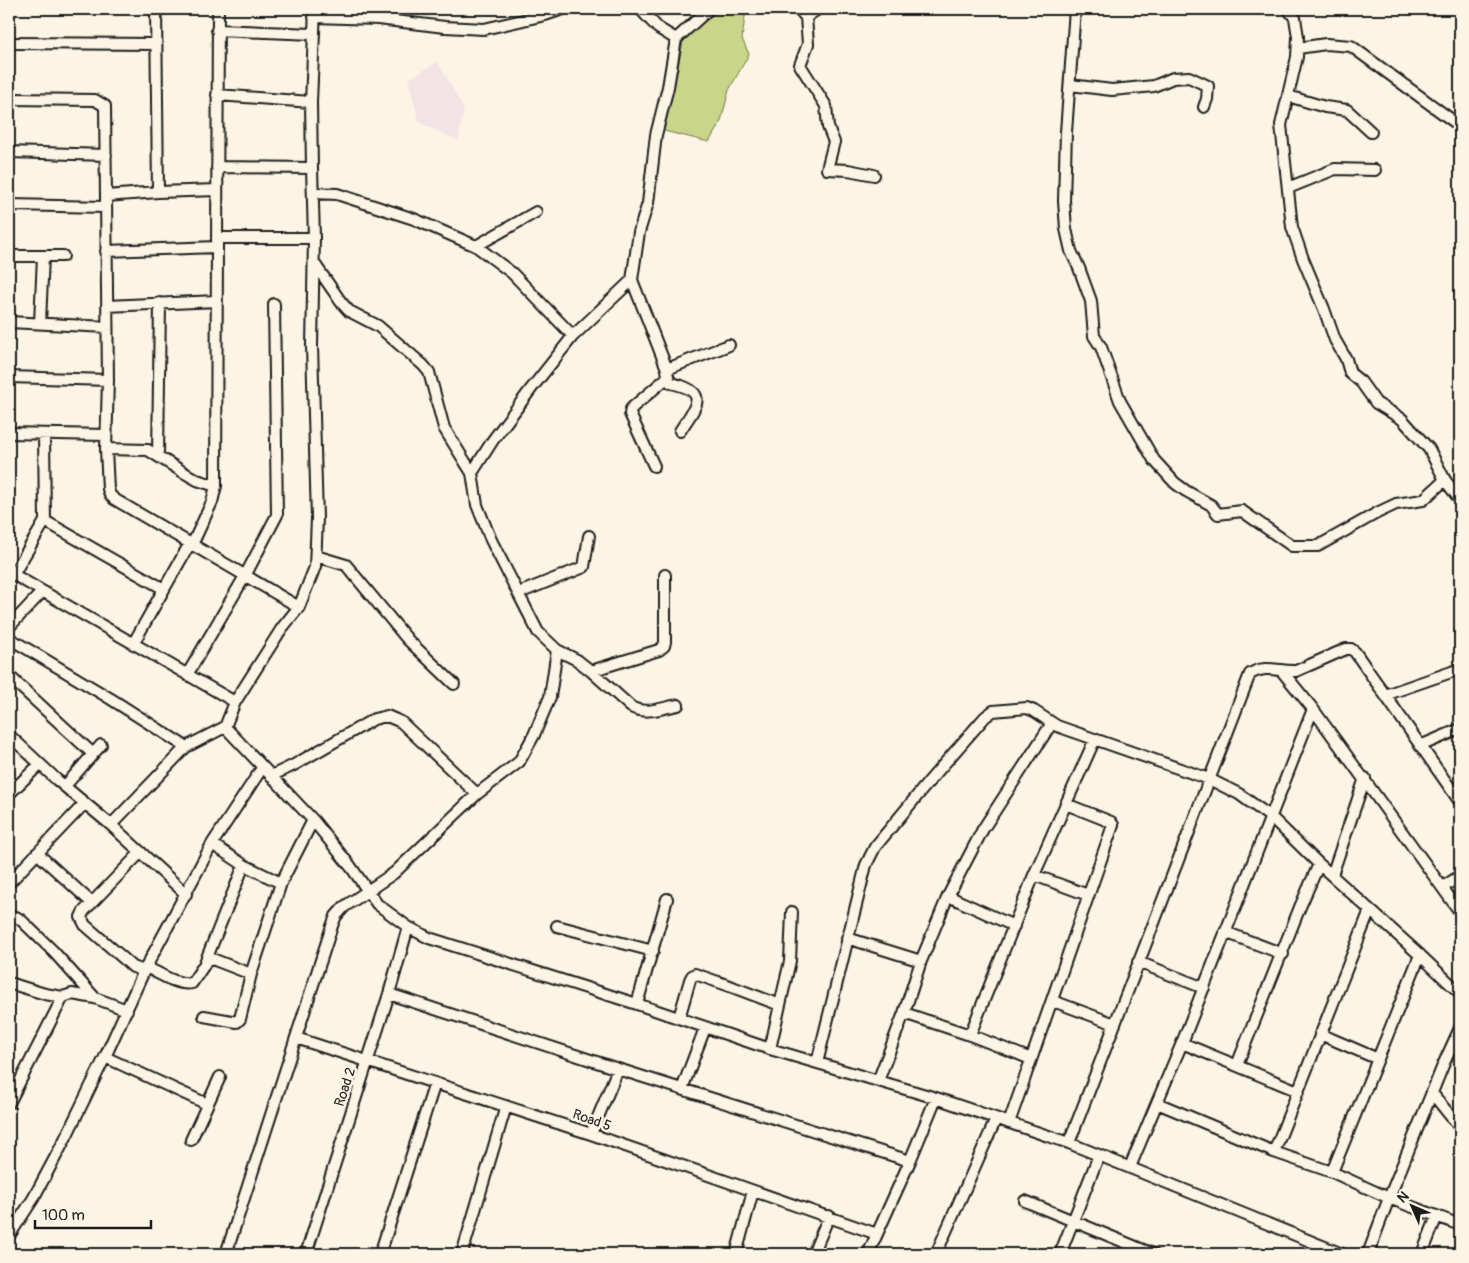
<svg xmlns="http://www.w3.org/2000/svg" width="1469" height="1263" font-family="Pangolin,sans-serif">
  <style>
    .built { fill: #f2e4e6 }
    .green { fill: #c9d588; stroke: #727852 }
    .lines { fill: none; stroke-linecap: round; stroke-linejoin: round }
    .minor-casing { stroke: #1c1c1c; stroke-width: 14 }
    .minor { stroke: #fcf5e5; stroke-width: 10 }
    .labels { text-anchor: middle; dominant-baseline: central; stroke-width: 5; stroke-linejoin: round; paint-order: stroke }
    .street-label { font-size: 14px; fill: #1c1c1c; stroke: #fcf5e5 }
  </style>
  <rect width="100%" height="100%" fill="#fcf5e5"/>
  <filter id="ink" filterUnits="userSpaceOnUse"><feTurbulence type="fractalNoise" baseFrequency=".02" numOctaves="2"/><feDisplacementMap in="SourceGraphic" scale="10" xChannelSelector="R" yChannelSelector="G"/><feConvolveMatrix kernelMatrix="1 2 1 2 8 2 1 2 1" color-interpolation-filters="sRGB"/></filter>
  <g filter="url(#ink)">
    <path class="built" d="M438,62l26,47 -6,32 -39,-19 -11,-43z"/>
    <path class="green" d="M715,9h31l-4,30 7,15 -20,36 -8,31 -12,21 -45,-11 20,-93z"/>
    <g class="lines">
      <defs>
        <path id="minor" d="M156,9l2,183
          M315,9l-4,93 1,66 2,70 -2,108 5,172 -2,49 -16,40 -17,21 -47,74 -10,25 88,93 38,47 26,37 31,23 21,11 208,66 133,45 166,49 133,45 273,111
          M640,9l18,19 18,11
          M798,9l8,8 2,27 -8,21 26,41 2,21 6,15 -7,27 21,1 26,5
          M1075,9l-9,123 -2,69 2,28 5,22 8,17 12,33 3,35 7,11 19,54 34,59 21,23 11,8 25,14 7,9 24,-3 50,35h26l59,-33 19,-9 27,-4 22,-20 -16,-31 -27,-30 -26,-16 -15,-21 -11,-9 -4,-14 -11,-19 -11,-31 -21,-50 -11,-32 -11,-102 16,-68 1,-20 -3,-19 -7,-9
          M314,17l64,2 67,8 39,2 61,-14 18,-6
          M806,17l12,-8
          M217,30l96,4
          M9,43l147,1
          M1298,48l28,-4 25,2 109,80
          M1070,85l42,5 42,-4 19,-8 16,-1 19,9 -1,13 -3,8
          M217,95l94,7
          M1288,96l37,11 22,3 24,22
          M9,99l86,1 10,6 3,274 -2,69 2,40 2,6 4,4 185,108
          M9,152l97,3
          M217,167l95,1
          M1288,188l47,-19 40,1
          M313,193l24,1 77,25 62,27 36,27 61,63
          M106,196l52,-4 59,-2
          M9,205l97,2
          M217,238h97
          M476,246l60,-34
          M106,251l111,-4
          M9,256h54
          M314,263l27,39 8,9 29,15 45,39 6,7 15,56 28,45 5,32 14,35 47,92 19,18 20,10 14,11 40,36c14,8 31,1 47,-2
          M107,306l110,-5
          M9,322l98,5
          M40,323l3,-67
          M667,369l62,-24
          M9,377l99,3
          M680,431c15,-24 32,-39 -9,-48l-3,-6 -1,-8 -35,-89 7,-48 9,-29 8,-68 12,-48 8,-48 33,-30
          M9,433l97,2
          M106,449l42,1 35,22 14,8 19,6
          M158,456l2,-153
          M654,466l-24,-52 1,-5 3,-3 34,-29
          M472,473l21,-33 38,-51 42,-53 59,-56
          M1445,480l15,20
          M45,521l119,68
          M316,556l30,9 62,75 46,44
          M9,572l226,130
          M13,575l32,-54 -1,-87
          M519,593l65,-26 5,-31
          M9,627l33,-35
          M9,638l102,61 75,48
          M133,644l56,-99h3l20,-43 4,-16 2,-477
          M1281,670l32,39 147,203
          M591,671l68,-21 5,-4 1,-4v-67
          M187,675l58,-99 32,-61 -3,-211
          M9,676l84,78
          M1385,695l75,-26
          M9,735l48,45 54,45 75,69
          M1420,746l40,-17
          M271,776l23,-11 80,-46 13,-3 14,6 76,72
          M65,786l36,-41
          M9,794l31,-30
          M111,825l75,-78 39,-20
          M212,844l32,21 37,18
          M141,852l-57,59 -3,6 4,8 38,33 10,9 11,4
          M37,853l55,50
          M1034,875l54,20
          M1332,875l33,-97
          M9,883l76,-80
          M1443,887l17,-11
          M948,896l66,30
          M9,918l7,-1 5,3 32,31 42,47
          M557,926l96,25
          M1225,932l58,22
          M847,938l74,23
          M207,957l44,17
          M1138,962l66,26
          M146,967c13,6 31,19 46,16l12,-18 40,-100
          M9,983l36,11 18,3 9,-3 23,4 32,12
          M389,994l229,75 292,92
          M1053,1001l62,23
          M637,1004l30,-105
          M904,1013l66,22 61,24
          M204,1016l33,6 3,-3 11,-45 30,-91 32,-63
          M679,1018l11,-38 2,-4 3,-2 32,11 53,20
          M1320,1034l58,25
          M970,1035l64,-160 61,-136
          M296,1038l295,96 286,100
          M1182,1043l116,48
          M770,1049l20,-88 2,-49
          M105,1057l102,47
          M817,1063l49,-198 9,-18 56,-68 54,-62 8,-6 34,-3 7,3 23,15 152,53 30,15 33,24 47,46 101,91 40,38
          M1237,1065l63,-158 19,-43
          M878,1081l26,-68 17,-52 27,-65 35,-67 69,-106
          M682,1089l23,-61
          M1432,1093l28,35
          M9,1103l54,-106
          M1157,1103l117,49 58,20 57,26 71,27
          M1009,1123l103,-295 1,-3 -2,-3 -45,-18
          M591,1134l27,-65
          M191,1140l29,-63
          M1069,1143l181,-469c16,-10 29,-2 46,-3l50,-22h5l4,3 105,150
          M1274,1152l96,-242
          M1130,1167l52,-124 131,-334
          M1332,1172l88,-217
          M1025,1201l128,53
          M9,1236l24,-37 31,-58 41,-84 39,-86 68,-127 50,-76
          M226,1254l106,-328 4,-10 8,-9 50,-34 83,-79 42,-32 15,-27 16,-38 7,-47
          M306,1254l83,-260 19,-67
          M380,1254l55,-171
          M462,1254l44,-148
          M736,1254l17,-63
          M813,1254l16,-38
          M868,1254l42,-93 26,-63
          M936,1254l60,-135
          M1060,1254l39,-99
          M1368,1254l21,-56 55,-135 16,-35
          M1422,1254l15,-38"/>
      </defs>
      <use href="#minor" class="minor-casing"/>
      <use href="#minor" class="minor"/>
    </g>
  </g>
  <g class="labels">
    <g class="street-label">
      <text transform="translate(345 1087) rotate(-72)">Road 2</text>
      <text transform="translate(592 1120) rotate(19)">Road 5</text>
    </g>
  </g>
  <rect width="1469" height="1263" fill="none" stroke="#fcf5e5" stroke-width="30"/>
  <rect x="15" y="15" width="1439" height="1233" fill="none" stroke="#1c1c1c" stroke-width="2" filter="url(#ink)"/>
  <g transform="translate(1412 1206) rotate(315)" stroke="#fcf5e5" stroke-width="4" paint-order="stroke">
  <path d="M0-4L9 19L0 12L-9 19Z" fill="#1c1c1c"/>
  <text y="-8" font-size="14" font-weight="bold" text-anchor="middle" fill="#1c1c1c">N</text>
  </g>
  <path d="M35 1220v8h116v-8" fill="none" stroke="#1c1c1c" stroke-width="2.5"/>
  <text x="42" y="1220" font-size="15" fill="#1c1c1c" stroke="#fcf5e5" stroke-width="4" paint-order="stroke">100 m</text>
</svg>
